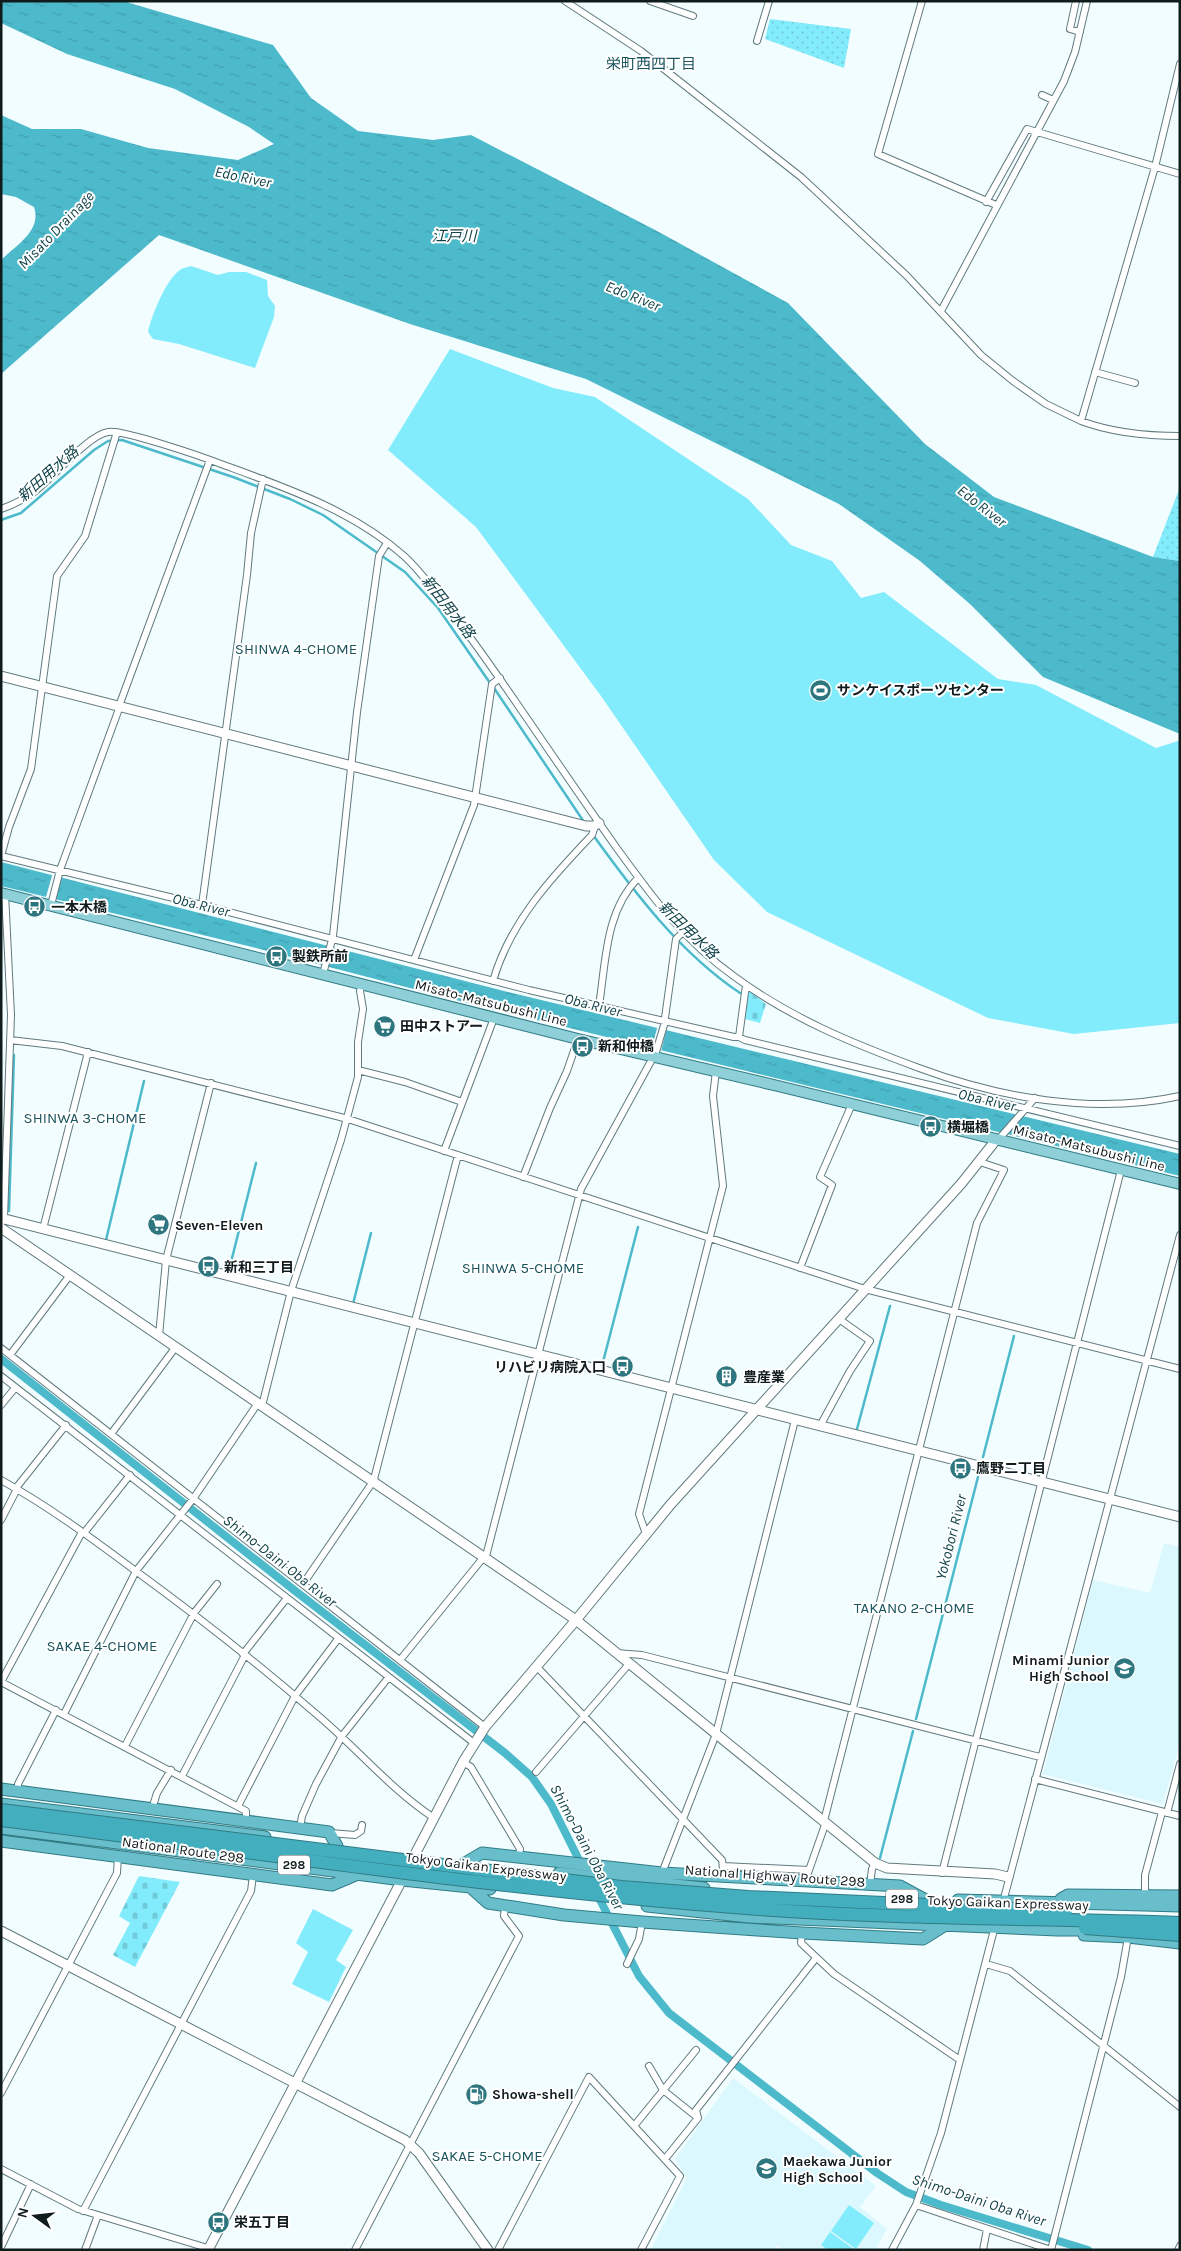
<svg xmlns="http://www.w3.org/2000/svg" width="1181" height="2251" font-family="Karla,'Noto Sans JP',sans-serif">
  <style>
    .built { fill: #daf8fd }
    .green { fill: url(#green-dots) }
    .cemetery { fill: url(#cemetery-stones) }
    .pitch { fill: #83ecfc }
    .water { fill: url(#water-ripples) }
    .pier { fill: #f2fdff }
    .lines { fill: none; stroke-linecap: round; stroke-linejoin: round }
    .stream { stroke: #4cbacb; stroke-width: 2.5 }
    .canal { stroke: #4cbacb; stroke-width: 8 }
    .minor-casing { stroke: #617a7e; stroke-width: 8 }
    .tertiary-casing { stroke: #617a7e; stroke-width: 11 }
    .primary-casing { stroke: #317b85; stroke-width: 12 }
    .trunk-casing { stroke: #317b85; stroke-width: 13 }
    .minor { stroke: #fff; stroke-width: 6 }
    .tertiary { stroke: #fff; stroke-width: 9 }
    .primary { stroke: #8ecfd8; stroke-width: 10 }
    .trunk { stroke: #68bfcb; stroke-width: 11 }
    .motorway-bridge-casing { stroke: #317b85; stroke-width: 14; stroke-linecap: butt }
    .motorway-bridge { stroke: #43afbe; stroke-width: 12 }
    .labels { text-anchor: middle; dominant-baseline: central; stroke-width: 4; stroke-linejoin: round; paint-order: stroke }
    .shield { fill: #fff; stroke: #585f60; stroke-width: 1 }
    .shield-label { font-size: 12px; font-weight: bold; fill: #101b1c }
    .poi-label { font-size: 14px; font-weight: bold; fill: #101b1c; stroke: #fff; text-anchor: start }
    .street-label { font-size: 14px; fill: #101b1c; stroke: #fff }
    .neighbourhood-label { font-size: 15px; fill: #1a545d; stroke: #fff }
    .water-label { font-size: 15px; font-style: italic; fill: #10434a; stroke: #fff }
  </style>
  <defs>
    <pattern id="green-dots" width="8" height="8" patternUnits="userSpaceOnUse" patternTransform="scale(1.25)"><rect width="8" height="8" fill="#83ecfc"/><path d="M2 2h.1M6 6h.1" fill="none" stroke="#70cad7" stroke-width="1.8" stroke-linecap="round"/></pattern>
    <pattern id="cemetery-stones" width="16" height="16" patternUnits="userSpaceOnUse" patternTransform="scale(1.25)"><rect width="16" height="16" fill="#83ecfc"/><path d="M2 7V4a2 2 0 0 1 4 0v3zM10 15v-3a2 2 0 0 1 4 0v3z" fill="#70cad7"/></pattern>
    <pattern id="water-ripples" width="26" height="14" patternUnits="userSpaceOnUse" patternTransform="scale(1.25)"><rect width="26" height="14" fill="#4cbacb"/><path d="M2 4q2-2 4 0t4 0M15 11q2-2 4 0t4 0" fill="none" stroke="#419fae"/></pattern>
  </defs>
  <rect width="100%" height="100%" fill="#f2fdff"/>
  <path class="built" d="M1164,1543l16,4v195l-17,62 -120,-30 50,-194 57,13z
    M733,2078l143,108 -16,21 27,22 -12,21h-93l-5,-5 -2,5 -124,-1 36,-71 -12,-19z"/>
  <path class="green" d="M770,19l81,10 -7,39 -79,-29z
    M1180,487v74l-27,-4z"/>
  <path class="cemetery" d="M748,990l18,14 -6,19 -15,-4z
    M139,1876l41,6 -45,85 -22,-12 17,-32 -11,-7z"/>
  <path class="pitch" d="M191,266l27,9 11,-3h17l21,8 1,16 7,10 -1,11 -19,51 -76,-24 -26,-5 -5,-7c3,-15 18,-53 32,-62 2,-2 8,-3 11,-4z
    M450,349l103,39 42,9 153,102 43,46 41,16 29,37 23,-6 114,87 38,6 120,63 22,-7 2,2v280l-106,11 -86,-16 -221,-106 -53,-52 -113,-164 -125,-169 -88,-77z
    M313,1909l40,21 -17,30 10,7 -17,35 -37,-18 16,-32 -12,-9z
    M849,2205l25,18 -18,26 -25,-18z
    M830,2232l25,18h-27l-7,-5z"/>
  <path class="water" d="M1,1h122l10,3 140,41 38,53 47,33 75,9 38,-5 186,96 131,72 137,141 69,53 159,60 27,4v173l-137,-57 -73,-73 -50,-43 -81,-57 -253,-125 -176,-55 -251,-89 -158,139v-114c16,-15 41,-30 33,-53l-18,-10 -15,-3v-79l31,14h49l67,19 90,12 36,-16 -25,-17 -74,-38 -108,-35 -66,-31z
    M1,862l503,129 676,163v22l-697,-169 -235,-61 -247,-60z"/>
  <path class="pier" d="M53,872l9,3 -6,24 -10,-2z
    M658,1025l9,2 -6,25 -10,-2z"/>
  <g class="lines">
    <path class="stream" d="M1,520l20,-7 73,-63 14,-9 14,-1 111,37 57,22 33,16 82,57 33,36 52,75
      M494,688l90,134
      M593,835c42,58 87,118 147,158
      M9,1211l5,-156
      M106,1240l38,-159
      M229,1270l27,-107
      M353,1304l18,-71
      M603,1362l35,-135
      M857,1429l33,-123
      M983,1457l31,-121
      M916,1719l62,-242
      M880,1858l33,-127"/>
    <path class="canal" d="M1,1359l293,231 211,163 27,24 19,27 31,62
      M597,1894l42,82 30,37 208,160 29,19 35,13 147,45"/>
    <defs>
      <path id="minor" d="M565,1l76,50 160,126 106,99 74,79 32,26 33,23 35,17 74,-254 25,-103
        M650,1l43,15
        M922,1l-44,153 118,51
        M1076,1l-6,28 10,3
        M757,41l12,-40
        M1042,95l11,5
        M986,202l41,-73 153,45
        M941,311l123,-230 11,-29 12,-51
        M1095,372l40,11
        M1081,421c32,12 65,15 99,15
        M1,509c12,-4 23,-10 33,-17 18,-13 54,-57 74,-60 14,-3 95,25 113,32 63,23 131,46 183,92 19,17 31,37 47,56 26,33 49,67 73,102 31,45 61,89 92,133 37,51 67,93 119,130 57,42 119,67 184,91 81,30 175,47 261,28
        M119,706l91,-246
        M1,856l201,49 327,85 205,47h5l6,3 435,106
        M1,856l8,-29 22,-58 26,-193 28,-40 32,-104
        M51,905l9,-35 60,-164
        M202,905l45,-330 4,-42 12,-54
        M414,960l60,-155 18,-121 8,-6
        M323,974l10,-38 24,-224 22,-156 8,-13
        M493,981c17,-59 58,-103 99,-146l3,-9
        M599,1006c7,-45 6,-94 39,-128
        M739,1037l7,-52
        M10,1040l52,6 286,73 517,170 315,80
        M358,1070l47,12 57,20
        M998,1140l37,-42
        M444,1151l50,-133
        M523,1177l27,-69 17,-37 11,-32
        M1,1223l3,-5 7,-203 -6,-122
        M43,1229l45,-177
        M800,1268l32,-83 -12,-8 32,-73
        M159,1336l7,-76 45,-177
        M1,1348l484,379
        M10,1355l60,-80
        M1,1376l473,367
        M1,1405l14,-17
        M262,1406l29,-115 50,-151 17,-63v-35l5,-33 -3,-18 2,-7
        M820,1426l30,-55 20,-30 -31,-22
        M111,1434l64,-86
        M1,1480c47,26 89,57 132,89 63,46 123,93 182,144 41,34 74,75 119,105
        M373,1483l85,-328
        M16,1488l50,-63
        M1,1520l16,-31
        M84,1533l46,-58
        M646,1534l-7,-20 84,-328 -10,-90 3,-25
        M485,1560l96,-371 75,-137 8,-27 12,-86 7,-7
        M303,1584l69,-101
        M616,1653l26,2 398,102
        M243,1654l44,-56
        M400,1660l83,-102
        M537,1667l185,193 2,17
        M1,1682l245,129v10
        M1,1682l81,-150
        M64,1714l72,-143 57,-72 65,-96
        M125,1746l69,-133 23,-29
        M463,1762l8,5 49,82 -1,8
        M536,1772l93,-108
        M182,1776l63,-121
        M1035,1779l145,37
        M18,1791v-7l38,-74
        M238,1806l57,-110 43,-57
        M152,1809l5,-16 14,-23
        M1167,1813l13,-49
        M824,1821l153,-598 27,-53 -24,-8
        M300,1828l2,-12 14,-32 26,-48 46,-58
        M330,1833l25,2 6,-4 1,-6
        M723,1866l86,4
        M662,1873l54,-139 79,-314
        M808,1873l18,-51
        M942,1873l179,-703
        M870,1885l2,-16 3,-6
        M1145,1895v-20l17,-63
        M1003,1902l177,-667
        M802,1933l-1,10 33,31 126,86
        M627,1964l12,-25 3,-17
        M986,1964l24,7 170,136
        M649,2066l14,24 35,28
        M1,2093l116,-220 1,-17
        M634,2126l62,-76
        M665,2159l33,-41 -2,-8 120,-152
        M1,2169l77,40 133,40
        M916,2205l135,45
        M83,2211l168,-320 2,-16
        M1,2247l30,-63
        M85,2250l13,-35
        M355,2250l164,-314 -15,-20 1,-10
        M498,2250l91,-173 91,99 -39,74
        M892,2250l24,-45 25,-72 54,-207
        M983,2250l4,-21
        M1051,2250l70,-273 7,-40
        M1178,2250l2,-4"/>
      <path id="tertiary" d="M1,676l585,150h8l5,-3
        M1,1218l1179,299
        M1,1228l575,392 299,243 12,5 108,6 13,3
        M410,1864l53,-102 22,-35 91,-107 95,-116 290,-320 35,-44
        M1,1931l404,209 14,13 69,97
        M208,2250l196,-374"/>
      <path id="primary" d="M1,893l577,146 200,47 402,98"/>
      <path id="trunk" d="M1,1789l328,43 8,14
        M1,1804l264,33
        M1,1828l401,52 88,9
        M1,1841l331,44 26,-11
        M465,1863l17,-10 180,20 238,13 24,13
        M559,1873l145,15
        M470,1887l18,16 76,12 78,7 160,11 121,6 24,-15
        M1061,1899l7,-4 112,1
        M958,1900l222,6
        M647,1906l102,11 308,13h36
        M1084,1935l44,2 52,6"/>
    </defs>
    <use href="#minor" class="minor-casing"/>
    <use href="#tertiary" class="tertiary-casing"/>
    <use href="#primary" class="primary-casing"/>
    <use href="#trunk" class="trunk-casing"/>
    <use href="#minor" class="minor"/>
    <use href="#tertiary" class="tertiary"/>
    <use href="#primary" class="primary"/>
    <use href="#trunk" class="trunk"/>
    <defs>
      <path id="motorway-bridge" d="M1,1810l620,77 127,10 318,14
        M1,1820c248,31 496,70 745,88 144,11 289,10 434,15
        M1085,1928l95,7"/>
    </defs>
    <use href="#motorway-bridge" class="motorway-bridge-casing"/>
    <use href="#motorway-bridge" class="motorway-bridge"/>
  </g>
  <defs>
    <symbol id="stadium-disc" viewBox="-11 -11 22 22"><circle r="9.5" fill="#2d757f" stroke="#fff"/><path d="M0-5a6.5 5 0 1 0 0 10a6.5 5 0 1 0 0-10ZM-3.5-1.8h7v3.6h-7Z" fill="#fff"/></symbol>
    <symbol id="bus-disc" viewBox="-11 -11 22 22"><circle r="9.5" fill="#2d757f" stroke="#fff"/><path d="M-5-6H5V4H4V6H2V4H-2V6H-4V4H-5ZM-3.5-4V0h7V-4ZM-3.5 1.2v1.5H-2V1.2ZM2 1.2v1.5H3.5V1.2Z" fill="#fff"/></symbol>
    <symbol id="supermarket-disc" viewBox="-11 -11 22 22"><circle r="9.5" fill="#2d757f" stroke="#fff"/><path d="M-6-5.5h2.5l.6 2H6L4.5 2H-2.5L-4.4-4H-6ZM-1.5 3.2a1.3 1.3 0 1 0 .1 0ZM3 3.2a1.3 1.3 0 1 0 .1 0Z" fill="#fff"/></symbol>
    <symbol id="building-disc" viewBox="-11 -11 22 22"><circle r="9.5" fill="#2d757f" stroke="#fff"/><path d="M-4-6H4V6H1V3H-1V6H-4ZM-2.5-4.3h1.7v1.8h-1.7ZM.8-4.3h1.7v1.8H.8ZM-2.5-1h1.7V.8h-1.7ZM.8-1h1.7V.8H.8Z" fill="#fff"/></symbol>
    <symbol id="school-disc" viewBox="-11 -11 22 22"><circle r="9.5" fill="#2d757f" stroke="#fff"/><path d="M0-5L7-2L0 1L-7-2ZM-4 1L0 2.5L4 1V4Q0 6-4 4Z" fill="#fff"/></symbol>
    <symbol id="fuel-disc" viewBox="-11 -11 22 22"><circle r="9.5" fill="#2d757f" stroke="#fff"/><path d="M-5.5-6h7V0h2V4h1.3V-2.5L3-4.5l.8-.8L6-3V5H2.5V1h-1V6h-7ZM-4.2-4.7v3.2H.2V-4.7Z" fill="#fff"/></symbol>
  </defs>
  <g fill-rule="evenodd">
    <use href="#stadium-disc" x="808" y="678" width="25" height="25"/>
    <use href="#bus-disc" x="22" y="894" width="25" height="25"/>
    <use href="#bus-disc" x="264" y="944" width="25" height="25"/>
    <use href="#supermarket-disc" x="372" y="1014" width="25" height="25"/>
    <use href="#bus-disc" x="570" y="1034" width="25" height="25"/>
    <use href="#bus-disc" x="918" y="1114" width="25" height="25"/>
    <use href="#supermarket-disc" x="146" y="1212" width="25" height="25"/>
    <use href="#bus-disc" x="196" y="1254" width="25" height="25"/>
    <use href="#bus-disc" x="610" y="1354" width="25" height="25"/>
    <use href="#building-disc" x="714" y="1364" width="25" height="25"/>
    <use href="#bus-disc" x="948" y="1456" width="25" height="25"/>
    <use href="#school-disc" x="1112" y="1656" width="25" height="25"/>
    <use href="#fuel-disc" x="464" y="2082" width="25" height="25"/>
    <use href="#school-disc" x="754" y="2156" width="25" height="25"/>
    <use href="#bus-disc" x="206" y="2210" width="25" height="25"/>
  </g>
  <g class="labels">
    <g class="shield">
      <rect x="278" y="1855.5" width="32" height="19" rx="4"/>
      <rect x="886" y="1889.5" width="32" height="19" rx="4"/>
    </g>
    <g class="shield-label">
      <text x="294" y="1865">298</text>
      <text x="902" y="1899">298</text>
    </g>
    <g class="poi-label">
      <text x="837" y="690">サンケイスポーツセンター</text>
      <text x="51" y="907">一本木橋</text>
      <text x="292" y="956">製鉄所前</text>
      <text x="400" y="1026">田中ストアー</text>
      <text x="598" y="1046">新和仲橋</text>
      <text x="947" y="1127">横堀橋</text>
      <text x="175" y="1225">Seven-Eleven</text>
      <text x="224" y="1267">新和三丁目</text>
      <text x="606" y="1367" text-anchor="end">リハビリ病院入口</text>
      <text x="743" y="1377">豊産業</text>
      <text x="976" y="1468">鷹野二丁目</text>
      <text x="1109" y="1660" text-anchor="end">Minami Junior<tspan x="1109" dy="16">High School</tspan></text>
      <text x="492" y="2094">Showa-shell</text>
      <text x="783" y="2161">Maekawa Junior<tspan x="783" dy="16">High School</tspan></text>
      <text x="234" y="2222">栄五丁目</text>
    </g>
    <g class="street-label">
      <text transform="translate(491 1003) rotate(14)">Misato-Matsubushi Line</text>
      <text transform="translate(1089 1148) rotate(14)">Misato-Matsubushi Line</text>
      <text transform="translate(183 1850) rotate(8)">National Route 298</text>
      <text transform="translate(486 1867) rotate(7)">Tokyo Gaikan Expressway</text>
      <text transform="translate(775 1876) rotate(4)">National Highway Route 298</text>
      <text transform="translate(1008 1903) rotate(2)">Tokyo Gaikan Expressway</text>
    </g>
    <g class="neighbourhood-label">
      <text x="651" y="64">栄町西四丁目</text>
      <text x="296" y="649">SHINWA 4-CHOME</text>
      <text x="85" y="1118">SHINWA 3-CHOME</text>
      <text x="523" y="1268">SHINWA 5-CHOME</text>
      <text x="914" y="1608">TAKANO 2-CHOME</text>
      <text x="102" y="1646">SAKAE 4-CHOME</text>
      <text x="487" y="2156">SAKAE 5-CHOME</text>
    </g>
    <g class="water-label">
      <text transform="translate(243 177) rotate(12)">Edo River</text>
      <text transform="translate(56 230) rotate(-46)">Misato Drainage</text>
      <text x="454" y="236">江戸川</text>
      <text transform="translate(633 296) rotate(22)">Edo River</text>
      <text transform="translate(48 474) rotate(-41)">新田用水路</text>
      <text transform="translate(982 506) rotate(38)">Edo River</text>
      <text transform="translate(448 607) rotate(52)">新田用水路</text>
      <text transform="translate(201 905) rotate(14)">Oba River</text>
      <text transform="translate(688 930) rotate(44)">新田用水路</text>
      <text transform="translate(593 1005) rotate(14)">Oba River</text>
      <text transform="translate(987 1100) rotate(13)">Oba River</text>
      <text transform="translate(951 1537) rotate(-76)">Yokobori River</text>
      <text transform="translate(280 1561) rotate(38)">Shimo-Daini Oba River</text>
      <text transform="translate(587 1847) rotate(62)">Shimo-Daini Oba River</text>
      <text transform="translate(979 2200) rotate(18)">Shimo-Daini Oba River</text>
    </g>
  </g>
  <rect width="1181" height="2251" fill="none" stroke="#101b1c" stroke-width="5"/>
  <g transform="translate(35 2216) rotate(285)" stroke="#ffffff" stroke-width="4" paint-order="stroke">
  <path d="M0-4L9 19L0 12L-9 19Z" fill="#101b1c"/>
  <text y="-8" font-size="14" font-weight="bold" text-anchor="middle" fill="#101b1c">N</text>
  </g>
</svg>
